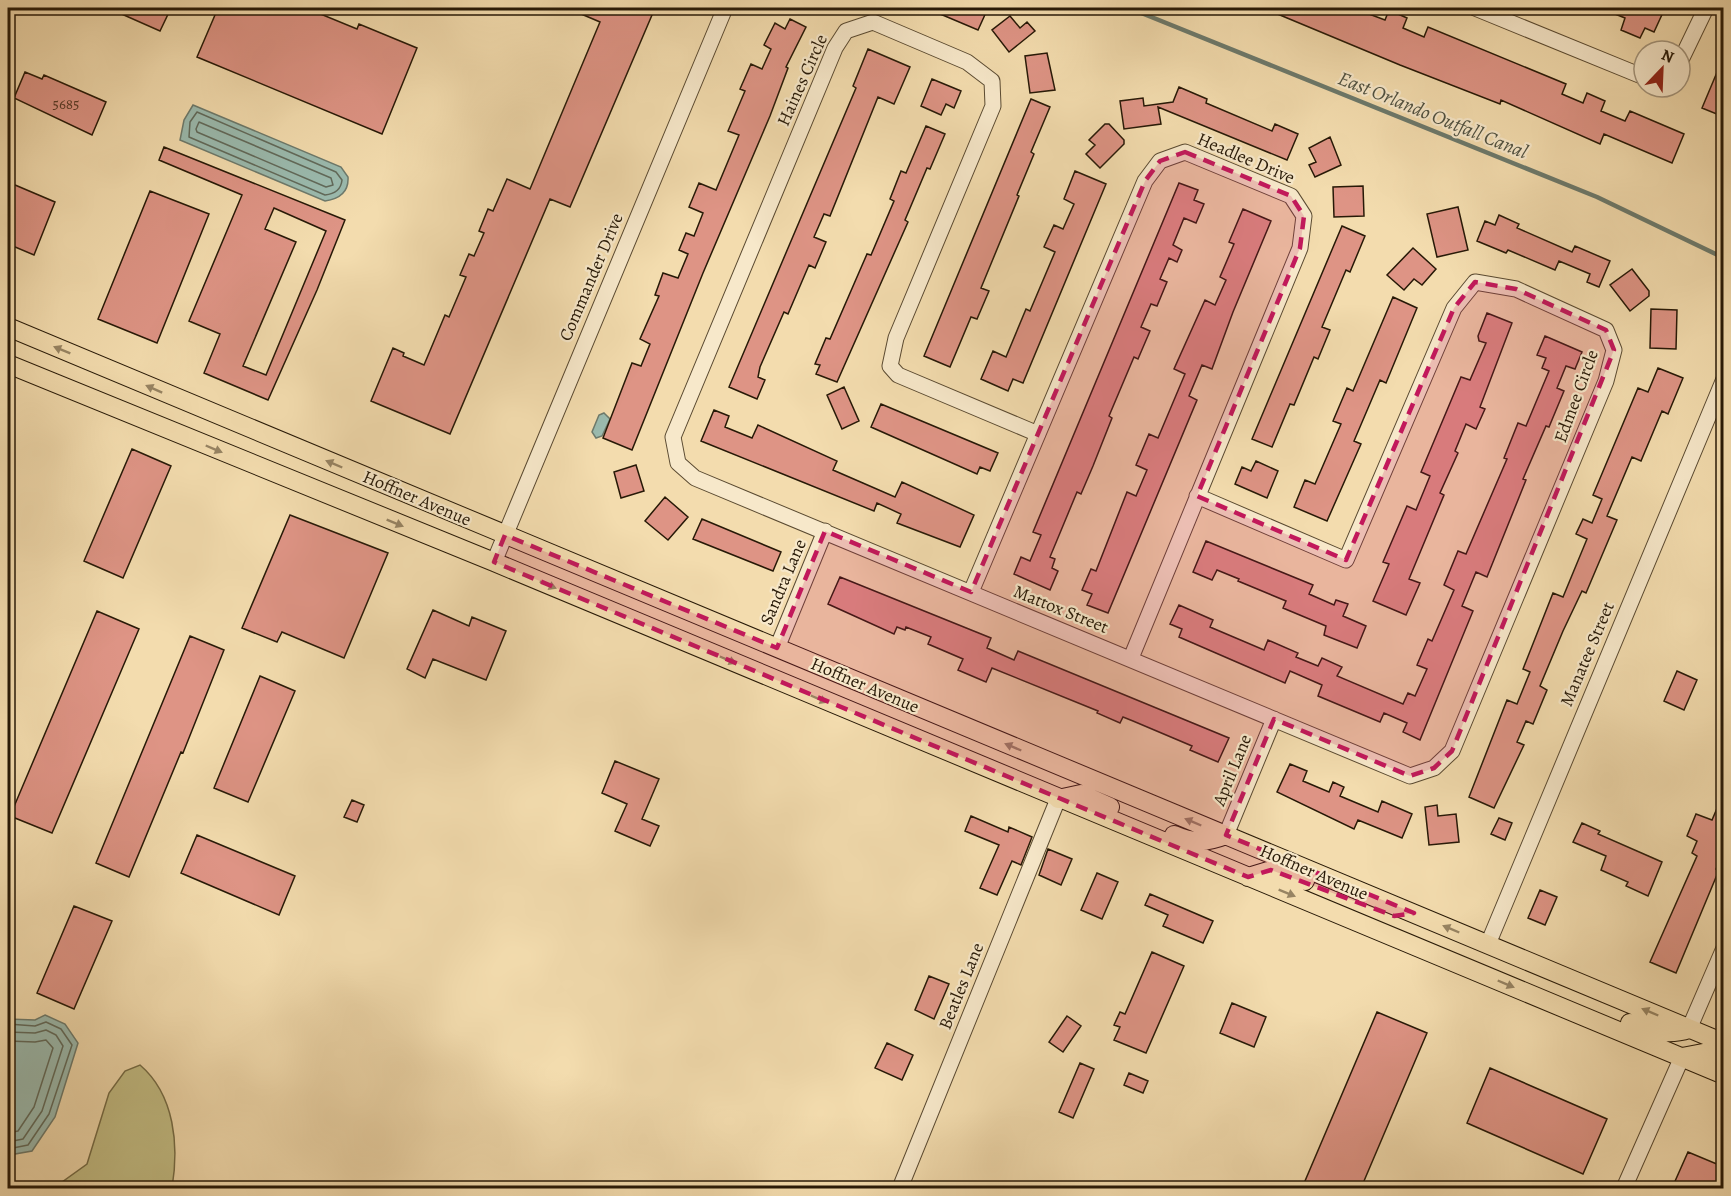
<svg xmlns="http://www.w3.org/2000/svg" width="1731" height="1196" font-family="Alegreya,serif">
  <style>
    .green { fill: #c3be85; stroke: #756c46; stroke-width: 1.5 }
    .water { fill: #9bbbaf; stroke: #6d7a6c; stroke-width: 1.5 }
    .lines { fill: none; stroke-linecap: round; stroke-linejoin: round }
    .shore { stroke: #616a5b; stroke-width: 1.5 }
    .stream { stroke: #6d7a6c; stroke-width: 4.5 }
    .building { fill: #de9485; stroke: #271907; stroke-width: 1.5; fill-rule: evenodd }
    .minor-casing { stroke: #5a4a31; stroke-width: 17 }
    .major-casing { stroke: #271907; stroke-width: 20 }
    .minor { stroke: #f7e8ca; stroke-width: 15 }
    .major { stroke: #f3dcae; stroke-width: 18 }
    .oneway { fill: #978463 }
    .marked { fill: #c2185b; fill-opacity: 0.2; stroke: #c2185b; stroke-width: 4.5; stroke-dasharray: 12 8; stroke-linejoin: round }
    .labels { text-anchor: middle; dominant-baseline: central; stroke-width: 4.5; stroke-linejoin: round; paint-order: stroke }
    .number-label { font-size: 15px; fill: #553826 }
    .street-label { font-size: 18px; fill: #271907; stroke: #f7e8ca }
    .water-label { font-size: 20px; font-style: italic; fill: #505242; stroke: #f7e8ca }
  </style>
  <rect width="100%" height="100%" fill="#f3dcae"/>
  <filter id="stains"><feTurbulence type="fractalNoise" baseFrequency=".00333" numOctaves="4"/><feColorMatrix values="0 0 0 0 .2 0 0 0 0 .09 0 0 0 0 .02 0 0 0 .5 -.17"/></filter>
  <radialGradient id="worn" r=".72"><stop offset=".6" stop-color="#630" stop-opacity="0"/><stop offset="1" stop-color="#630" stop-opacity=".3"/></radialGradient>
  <path class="green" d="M140,1065c35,30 39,81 32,123h-126l9,-1 32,-23 22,-71 16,-22z"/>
  <path class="water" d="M193,105l148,62 7,10c1,16 -9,22 -23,24l-145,-61 4,-20z
    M604,413l6,6 -8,17 -6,2 -4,-6 7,-17z
    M45,1015l20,9 13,19 -23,74 -23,34 -23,4 -1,-136 27,1z"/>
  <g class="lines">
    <path class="shore" d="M197,112l139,60 6,8c-1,10 -7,14 -17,15l-136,-58 1,-15z
      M199,122l132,56 2,7 -7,2 -129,-55 -1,-3z
      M8,1024l27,2 11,-4 15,7 11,16 -23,69 -21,31 -20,4
      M8,1032l27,1 11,-3 10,5 7,11 -21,65 -19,28 -15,3
      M8,1041l27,1 11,-2 7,8 -19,59 -16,24 -10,2"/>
    <path class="stream" d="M1129,8l468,189 127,61"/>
  </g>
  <path class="building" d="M108,8h63l-11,23z
    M218,8h88l51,21 2,-5 58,24 -35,86 -185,-77z
    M567,8h88l-85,199 -20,-8 -100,235 -79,-33 22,-53 11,5 -1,3 21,9 21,-50 4,2 17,-40 -6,-2 9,-21 5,2 10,-23 -5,-2 9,-22 5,2 14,-32 23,10 70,-167z
    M926,8h62l-10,22z
    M1263,8h90l32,12 4,-10 18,8 -4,10 21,9 4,-10 138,57 -4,10 21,9 4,-10 18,8 -4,10 24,10 5,-10 54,23 -12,29 -68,-29 -4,10 -99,-44 -1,4 -100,-39z
    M1600,8h65l-11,24 -9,-4 -5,10 -19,-8 4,-12z
    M1010,16l10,12 7,-6 8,9 -26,21 -17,-22z
    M790,19l16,8 -20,40 2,1 -18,48 -67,157 -71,177 -29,-12 29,-75 9,3 9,-22 -10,-5 19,-43 -4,-1 8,-22 15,5 10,-24 -9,-4 7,-17 8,3 9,-23 -14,-6 10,-24 17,7 23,-55 -11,-4 17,-40 -5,-2 11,-25 11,5 9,-20 -7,-4 11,-22 10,6z
    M868,49l42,18 -16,37 -16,-7 -48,119 -6,-2 -10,23 12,5 -11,26 -6,-3 -21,49 -4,-2 -24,55 -2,10 7,3 -8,19 -28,-12 127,-299 -3,-2z
    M1047,53l8,37 -25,3 -5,-37z
    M1723,58h1v59l-22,-9z
    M25,72l17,7 2,-4 62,27 -14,33 -78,-37z
    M932,79l29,12 -7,17 -8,-4 -5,11 -20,-9z
    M1179,87l28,12 -1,4 66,28 3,-7 23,10 -11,26 -129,-53 3,17 -37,5 -4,-28 23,-3 1,8 29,-4z
    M1031,99l19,8 -19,45 3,2 -17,41 2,1 -38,92 8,3 -12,28 -6,-2 -21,50 -26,-11z
    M1105,124h4l15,16v4l-24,24 -14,-14 9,-9 -6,-5z
    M926,126l19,8 -15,35 -3,-1 -22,52 3,2 -71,160 -21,-8 4,-9 -5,-1 11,-26 4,1 37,-85 4,1 23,-54 -4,-2 11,-28 5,2z
    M1330,137l11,28 -26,12 -6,-12 7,-3 -7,-14z
    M164,147l181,73 -28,70 -49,110 -64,-27 16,-39 -31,-13 53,-126 -83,-35zM274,208l52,23 -60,144 -23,-9 53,-124 -31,-13z
    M1075,171l31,13 -83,199 -10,-4 -5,12 -27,-12 12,-28 13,6 20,-48 4,2 25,-59 -11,-5 10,-22 9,4 11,-25 -10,-5z
    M8,182l47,20 -21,53 -26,-11z
    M1179,183l19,7 -4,10 10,4 -8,19 -12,-5 -11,27 9,5 -5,12 -8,-4 -9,21 7,3 -10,24 -6,-2 -10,23 9,4 -12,28 -4,-2 -25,59 3,2 -19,48 -12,28 -4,-2 -27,65 5,2 -3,9 6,3 -8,19 -36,-16 7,-17 9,4 11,-26 -8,-3z
    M1363,186l1,30 -30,1 -1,-30z
    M150,191l59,23 -52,129 -59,-24z
    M1458,207l10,43 -31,7 -10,-43z
    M1243,209l28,12 -38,91 -21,57 -10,-4 -13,31 8,4 -89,213 -21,-8 5,-11 -10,-4 9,-21 5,2 31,-79 9,4 11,-26 -11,-5 13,-31 9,4 27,-64 -11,-5 31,-69 10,5 11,-25 -6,-3 14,-33 -5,-2z
    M1499,215l20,9 -2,4 55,24 3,-6 35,15 -11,26 -12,-5 3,-8 -31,-13 -4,9 -47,-20 -2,3 -29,-12 8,-20 10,4z
    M1342,226l23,10 -15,36 -4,-2 -24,57 8,3 -12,29 -4,-2 -20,48 -4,-1 -18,43 -20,-8z
    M1413,248l23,21 -14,16 -8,-6 -10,11 -17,-15z
    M1632,269l17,22v5l-19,15 -20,-26z
    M1393,297l24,11 -31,75 -6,-3 -26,61 7,3 -34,77 -33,-14 11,-27 10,4 26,-60 -8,-3 14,-33 6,3z
    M1651,309l26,1 -1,39 -26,-1z
    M1487,313l25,10 -32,84 5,2 -9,20 -10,-5 -11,27 3,2 -18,40 4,2 -35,84 11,4 -14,32 -33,-14 16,-37 -6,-2 24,-56 9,4 14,-34 -9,-4 40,-95 9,3 16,-37 -7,-2 -1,-5z
    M1545,336l37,16 -7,17 -9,-3 -9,22 7,3 -15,36 -3,-1 -23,53 3,1 -39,97 -11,-5 -14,34 11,5 -53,129 -17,-8 4,-9 -23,-10 -4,9 -62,-26 4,-11 -32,-14 -5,12 -106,-46 3,-8 -12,-5 9,-19 34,15 -3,7 54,23 4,-10 30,13 -2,4 22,9 4,-8 20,9 -5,9 66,28 5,-11 7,3 12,-27 -10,-4 11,-26 4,2 22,-51 -10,-5 14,-34 8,3 41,-95 -3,-1 14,-35 8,3 23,-55 -7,-3 4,-10 -9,-3z
    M1658,368l25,10 -15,36 -6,-3 -21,50 -9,-4 -25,59 10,4 -31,73 -4,-2 -19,40 -23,55 7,4 -14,34 -7,-3 -9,21 7,3 -30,63 -25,-11 38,-97 10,4 13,-32 -7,-3 30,-76 10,4 24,-58 -11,-5 7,-15 9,4 10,-24 -9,-4 45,-107 10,4z
    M844,387l15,34 -17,8 -15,-34z
    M881,404l117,49 -8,18 -10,-4 -3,7 -106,-47z
    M714,410l15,6 -4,11 27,11 6,-13 79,36 -4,9 62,27 7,-15 72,33 -14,32 -63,-24 4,-9 -24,-11 -3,8 -173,-70z
    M132,449l39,17 -48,112 -39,-17z
    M1256,461l22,10 -11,27 -32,-14 7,-17 9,4z
    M636,465l8,26 -23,7 -7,-26z
    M665,497l23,20 -20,23 -23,-19z
    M290,515l98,38 -44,105 -62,-26 -5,10 -35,-14z
    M702,519l79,33 -8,19 -80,-32z
    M1206,541l107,44 -4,9 25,11 2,-5 12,4 -5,12 23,10 -9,22 -33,-13 2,-9 -43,-18 3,-7 -48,-20 1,-2 -22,-9 -5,10 -19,-8z
    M840,577l151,61 -4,10 27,12 4,-9 211,87 -11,24 -28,-12 2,-4 -59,-25 -10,-4 -3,6 -23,-10 1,-2 -106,-43 -6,14 -28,-12 5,-11 -35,-15 3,-7 -25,-10 -1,3 -8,-3 -3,7 -66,-30z
    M433,610l36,16 3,-9 34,14 -20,49 -53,-21 -8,19 -18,-9z
    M97,611l42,18 -87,204 -42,-17z
    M190,636l34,14 -41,103 -2,-1 -52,125 -33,-14z
    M1677,671l20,9 -13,30 -20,-9z
    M260,676l35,15 -47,111 -34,-14z
    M615,761l44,18 -17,40 17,7 -9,20 -35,-15 12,-27 -25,-11z
    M1290,764l17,7 -4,10 26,11 4,-10 11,5 -4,9 38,16 4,-11 30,13 -10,24 -44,-18 -4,9 -77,-37z
    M1724,792v58l-8,19 3,1 -43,103 -26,-11 47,-106 -5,-3 5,-12 -10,-5 9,-22 16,6z
    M352,800l12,5 -7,17 -13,-5z
    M1437,805l1,11 18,-2 3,28 -30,3 -4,-38z
    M971,816l37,16 1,-5 23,10 -11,28 -9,-4 -15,34 -17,-7 19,-43 -34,-14z
    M1499,818l13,5 -7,17 -14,-6z
    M1582,823l18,8 -2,3 64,28 -14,34 -22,-10 2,-4 -27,-12 5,-14 -33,-14z
    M197,835l98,41 -16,39 -98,-42z
    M1048,849l24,10 -11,26 -22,-10z
    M1097,873l21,9 -16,37 -21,-9z
    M1540,890l17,7 -12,28 -17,-7z
    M1150,894l63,27 -10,22 -40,-17 5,-11 -23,-10z
    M74,906l38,15 -38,88 -37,-16z
    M1152,952l32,14 -38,87 -32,-13 6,-13 -6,-2 6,-13 5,2z
    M929,976l20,8 -15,35 -19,-9z
    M1232,1003l34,14 -12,30 -34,-14z
    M1377,1012l50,21 -66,155h-59z
    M1067,1016l14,10 -18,26 -14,-10z
    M887,1043l26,12 -11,25 -27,-12z
    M1080,1063l14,6 -21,49 -14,-6z
    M1490,1068l117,51 -24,55 -116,-51z
    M1129,1073l19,8 -5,12 -19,-8z
    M1688,1152l36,15v21h-52z"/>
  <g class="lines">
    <defs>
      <path id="minor" d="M1475,8l169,69
        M1680,62l26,-54
        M1038,434l-140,-59 -8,-9 6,-28 97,-232 -1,-25 -25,-19 -94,-40 -27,9 -11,17 -162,389 5,26 17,15 715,298 24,-8 18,-17 154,-370 8,-31 -8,-20 -90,-41 -41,-7 -21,26 -108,252 -149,-64
        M494,562l231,-554
        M971,592l174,-411 15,-20 25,-9 106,44 13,20 -4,32 -169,410
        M777,648l48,-117
        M1226,835l48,-116
        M1488,944l236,-565
        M1689,1029l35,-81
        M900,1188l158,-389
        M1624,1188l58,-131"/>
      <path id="major" d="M8,327l1716,716
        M8,364l486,198 1230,513
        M1058,799l23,-5 29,13
        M1174,835c20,9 33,7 52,0
        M1248,877l23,-7 34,11
        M1630,1023c21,8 38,13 59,6
        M1682,1057l21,-4 21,3"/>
    </defs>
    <use href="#minor" class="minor-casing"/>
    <use href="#major" class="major-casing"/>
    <use href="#minor" class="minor"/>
    <use href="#major" class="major"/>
  </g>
  <defs><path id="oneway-solid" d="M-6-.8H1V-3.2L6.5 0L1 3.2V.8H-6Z" transform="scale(1.5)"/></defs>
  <g class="oneway">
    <use href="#oneway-solid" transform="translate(62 350) rotate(-158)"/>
    <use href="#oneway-solid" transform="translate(154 389) rotate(-156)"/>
    <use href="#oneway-solid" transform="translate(214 449) rotate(23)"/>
    <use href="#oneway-solid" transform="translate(334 464) rotate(-157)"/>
    <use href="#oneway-solid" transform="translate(395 523) rotate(22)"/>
    <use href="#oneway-solid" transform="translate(548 585) rotate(23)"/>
    <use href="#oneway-solid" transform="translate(728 660) rotate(23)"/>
    <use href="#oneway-solid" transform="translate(819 699) rotate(23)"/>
    <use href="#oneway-solid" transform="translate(1013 747) rotate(-157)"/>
    <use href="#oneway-solid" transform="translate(1193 822) rotate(-157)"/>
    <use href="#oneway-solid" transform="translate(1287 893) rotate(22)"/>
    <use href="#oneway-solid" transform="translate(1451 929) rotate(-157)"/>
    <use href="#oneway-solid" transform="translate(1506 984) rotate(23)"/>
    <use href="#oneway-solid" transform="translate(1650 1012) rotate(-157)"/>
  </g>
  <path class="marked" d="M1185,152l106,44 13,20 -4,32 -103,248 149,64 108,-252 21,-26 41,7 90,41 8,20 -162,401 -18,17 -24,8 -136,-57 -48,116 188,78 -20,3 -123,-46 -23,7 -754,-315 11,-27 272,113 48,-117 146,61 174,-411 15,-20z"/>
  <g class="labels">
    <g class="number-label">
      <text x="66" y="104">5685</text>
    </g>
    <g class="street-label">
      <text transform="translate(802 80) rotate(-66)">Haines Circle</text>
      <text transform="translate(1246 158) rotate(23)">Headlee Drive</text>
      <text transform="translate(591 277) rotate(-67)">Commander Drive</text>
      <text transform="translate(1576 396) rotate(-70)">Edmee Circle</text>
      <text transform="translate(417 498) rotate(23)">Hoffner Avenue</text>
      <text transform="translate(783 582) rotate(-67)">Sandra Lane</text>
      <text transform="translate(1061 609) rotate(22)">Mattox Street</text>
      <text transform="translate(1587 654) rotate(-67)">Manatee Street</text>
      <text transform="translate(865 685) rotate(23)">Hoffner Avenue</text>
      <text transform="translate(1232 770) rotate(-68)">April Lane</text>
      <text transform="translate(1314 872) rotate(23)">Hoffner Avenue</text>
      <text transform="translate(961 986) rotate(-68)">Beatles Lane</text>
    </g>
    <g class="water-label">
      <text transform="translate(1433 115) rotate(22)">East Orlando Outfall Canal</text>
    </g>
  </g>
  <rect width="1731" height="1196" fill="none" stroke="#f3dcae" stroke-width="30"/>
  <rect x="9" y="9" width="1713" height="1178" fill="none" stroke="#271907" stroke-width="3"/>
  <rect x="15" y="15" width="1701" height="1166" fill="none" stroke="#271907" stroke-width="1.5"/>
  <g transform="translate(1662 69) rotate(23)"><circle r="28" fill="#f7e8ca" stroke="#a4957c" stroke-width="1.5"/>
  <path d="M0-4.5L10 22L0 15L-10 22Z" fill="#8f2418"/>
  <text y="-9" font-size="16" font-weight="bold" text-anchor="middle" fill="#271907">N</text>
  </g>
  <rect width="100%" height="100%" filter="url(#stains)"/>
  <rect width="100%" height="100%" fill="url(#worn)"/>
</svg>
